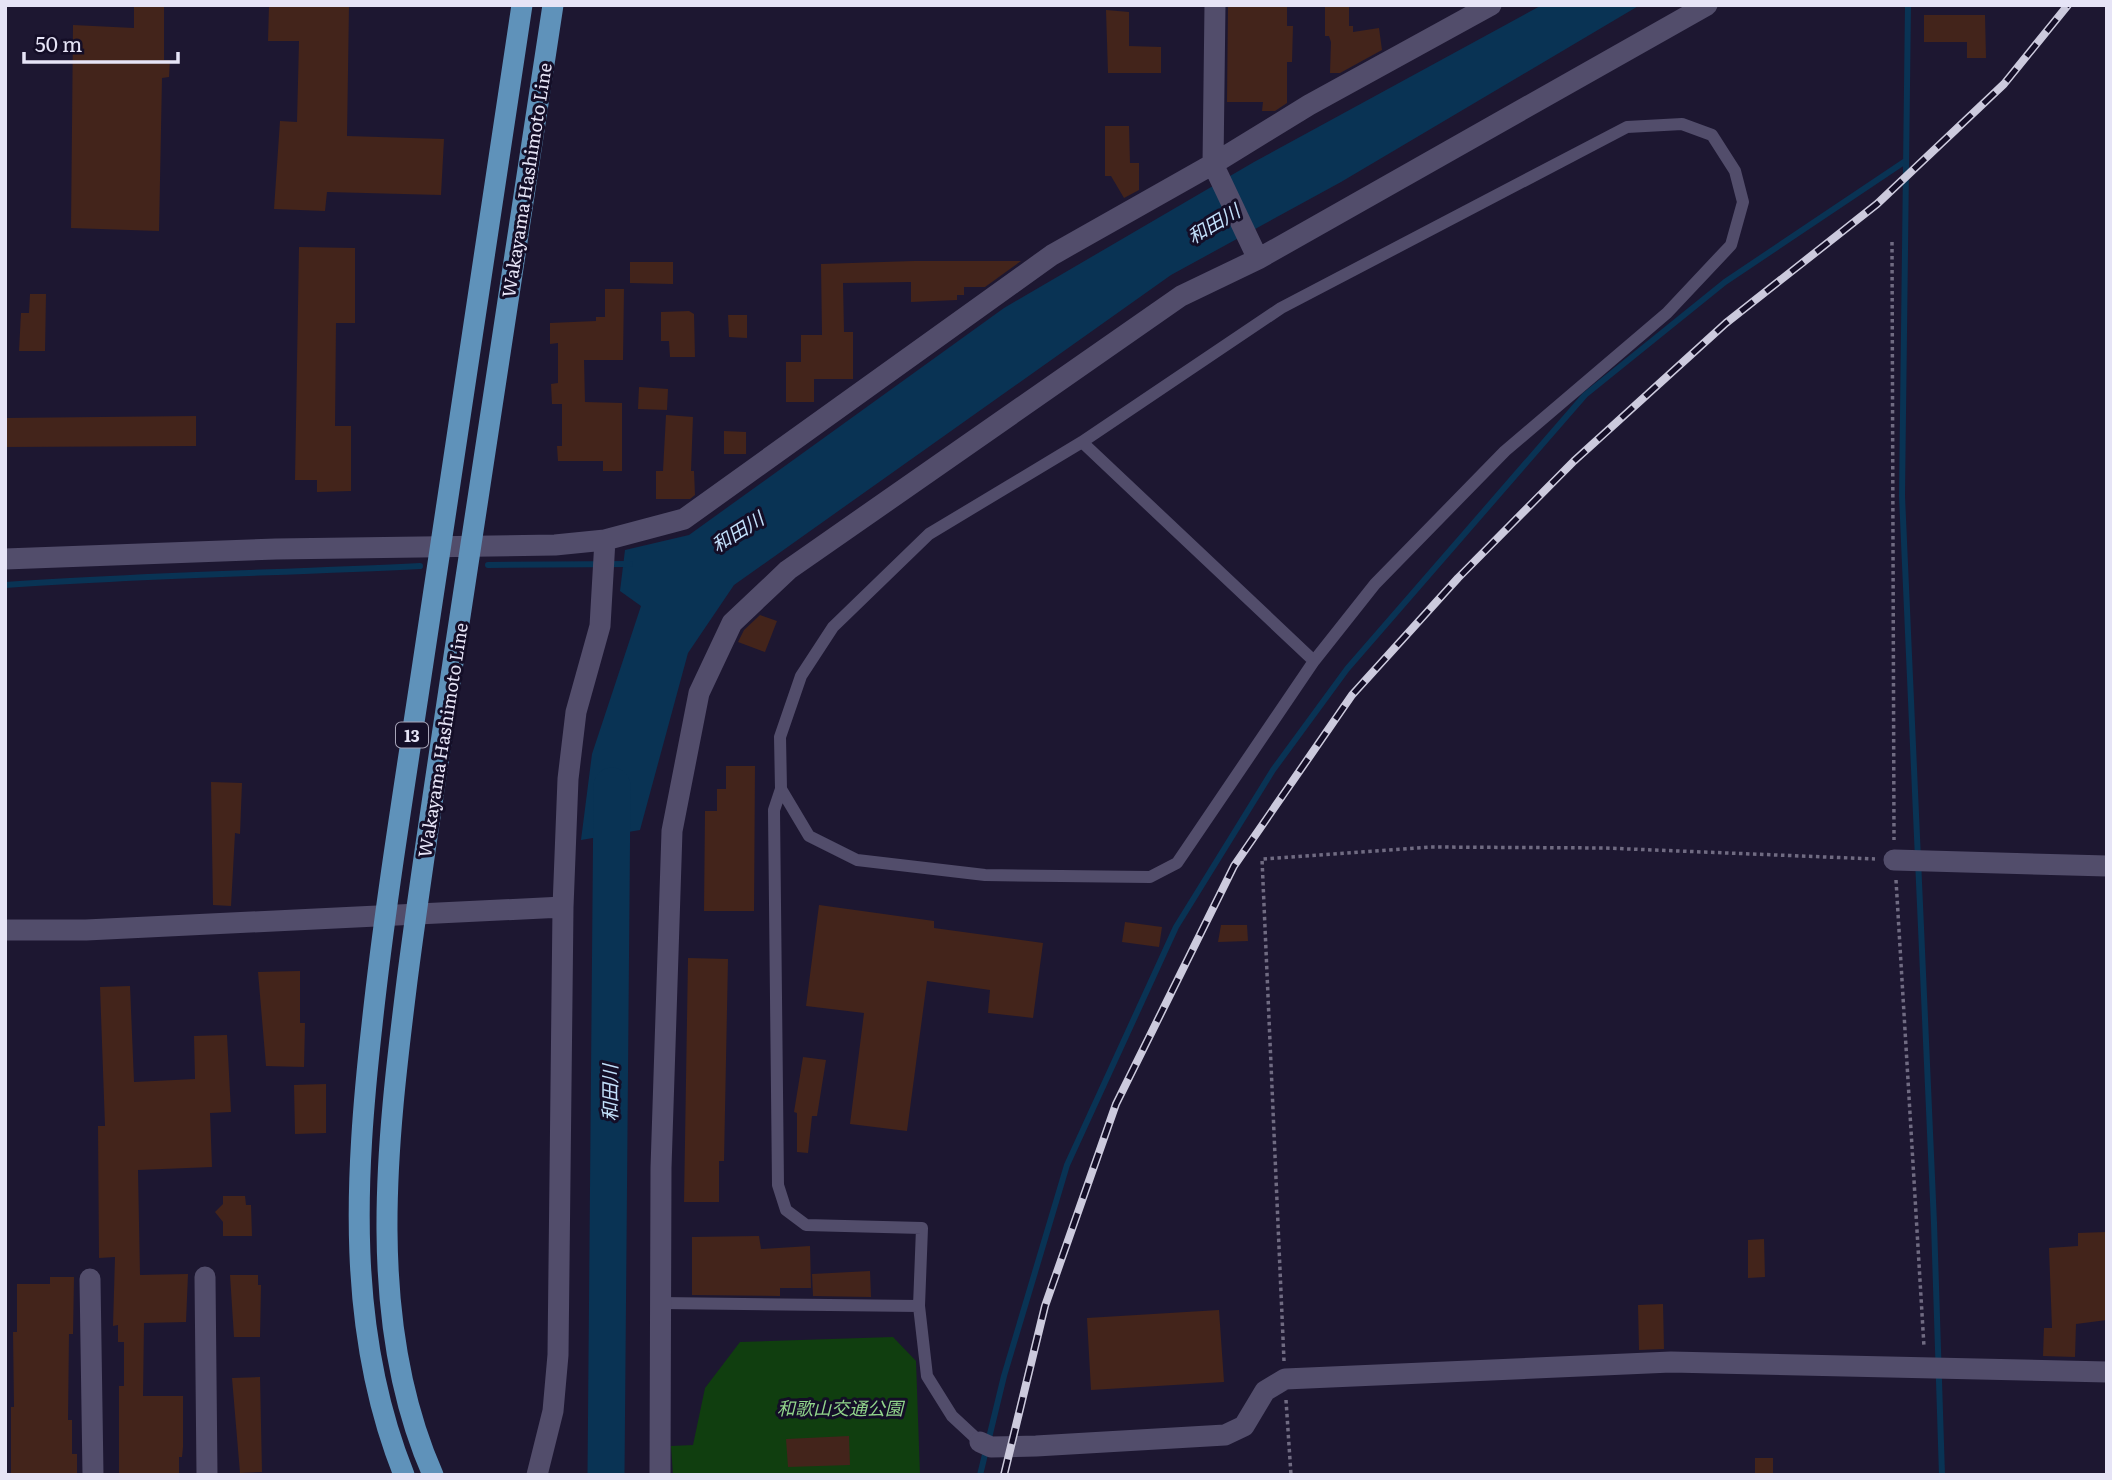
<svg xmlns="http://www.w3.org/2000/svg" width="2112" height="1480" font-family="Literata,'Noto Sans JP',serif">
  <style>
    .green { fill: #103e0f }
    .water { fill: #093354 }
    .lines { fill: none; stroke-linecap: round; stroke-linejoin: round }
    .stream { stroke: #093354; stroke-width: 6 }
    .river { stroke: #093354; stroke-width: 37 }
    .building { fill: #43241b }
    .path { stroke: #706b82; stroke-width: 3.5; stroke-dasharray: 3.5 3.5; stroke-linecap: butt }
    .lane { stroke: #524d6b; stroke-width: 12 }
    .street { stroke: #524d6b; stroke-width: 21 }
    .secondary { stroke: #524d6b; stroke-width: 21 }
    .primary { stroke: #5f92ba; stroke-width: 21 }
    .rail-casing { stroke: #cccadd; stroke-width: 8 }
    .rail { stroke: #140e27; stroke-width: 5; stroke-dasharray: 16; stroke-linecap: butt }
    .labels { text-anchor: middle; dominant-baseline: central; stroke-width: 6; stroke-linejoin: round; paint-order: stroke }
    .shield { fill: #140e27; stroke: #a7a4b8; stroke-width: 2 }
    .shield-label { font-size: 16px; font-weight: bold; fill: #e6e4f6 }
    .street-label { font-size: 18px; fill: #e6e4f6; stroke: #140e27 }
    .park-label { font-size: 18px; font-style: italic; fill: #91d48b; stroke: #140e27 }
    .water-label { font-size: 19px; font-style: italic; fill: #c3e0fb; stroke: #140e27 }
  </style>
  <rect width="100%" height="100%" fill="#1d1731"/>
  <path class="green" d="M893,1337l23,24 4,114h-247l-2,-29 22,-1 12,-57 35,-46z"/>
  <path class="water" d="M1542,5h98l-299,177 -170,93 -437,310 -46,68 -48,177 -59,10 11,-86 49,-148 -21,-15 5,-41 64,-15 315,-227 250,-146z"/>
  <g class="lines">
    <path class="stream" d="M1908,5l-6,491 32,727 8,252
      M488,565l142,-1
      M5,585c138,-10 277,-12 415,-19
      M980,1475l24,-99 63,-211 109,-238 97,-157 74,-101 238,-274 140,-113 179,-120"/>
    <path class="river" d="M606,1475l6,-689"/>
  </g>
  <path class="building" d="M134,5h30v55h6l-1,17 -7,1 -3,153 -88,-3 2,-203 61,3z
    M269,5h80l-2,131 97,3 -3,56 -114,-3 -2,19 -51,-2 6,-88 17,1 2,-81h-31z
    M1228,5h59v21h6l-1,36h-5v41l-12,8h-13l1,-9h-36z
    M1325,5h24v21h4v6l26,-4 3,22 -42,23h-10l1,-31 -2,-6h-4z
    M1106,10l23,2v34l32,1v26h-53z
    M1924,15h61l1,43h-19v-16h-43z
    M1105,126h24l1,37h9v27l-15,8 -13,-22h-6z
    M299,247l56,1v75h-19l-1,103h16v65l-34,1v-12h-22z
    M914,261h107l-36,26h-21v8h-7v5l-46,2v-20l-68,1 1,49h9v47h-39v23h-28v-40h15v-27h21l-1,-71z
    M630,262h43v22l-43,-1z
    M605,289h19l-1,71h-39l1,42 37,1v68h-19v-10h-45l-1,-15h5v-42h-10l-1,-20 7,-1v-40l-8,1v-21l46,-2v-4h9z
    M30,294h16l-1,57h-26l2,-38h8z
    M689,311l5,3 1,43h-25l-1,-16h-8v-29z
    M728,315h19v23l-18,-1z
    M639,387l29,2 -1,21 -29,-1z
    M666,415l27,2 -2,54h3l1,24 -5,4h-34v-28h7z
    M196,416v30l-191,1v-29z
    M724,431l22,1v22h-22z
    M760,615l17,6 -12,31 -27,-10 6,-12z
    M726,766h29l-1,145h-50l1,-100h12v-22h9z
    M211,782l31,1 -2,51 -5,-1 -4,73 -18,-1z
    M819,905l115,16v7l109,15 -10,75 -45,-5 2,-23 -63,-9 -20,150 -57,-7 14,-111 -58,-7z
    M1125,922l37,5 -3,20 -37,-5z
    M1221,925h26l1,16 -30,1z
    M688,958l40,1 -4,202h-5v41h-35z
    M300,971v52h5l-1,44 -38,-1 -8,-94z
    M130,986l4,96 61,-3 -1,-43 33,-1 4,77 -21,1 2,54 -74,3 2,105 48,-1 -2,48 -42,1 -1,73h40v51l-1,10h-3v18h-60v-89h5v-44h-6v-17l-5,1 2,-69 -16,1 -1,-132h7l-5,-139z
    M803,1057l23,3 -9,56h-5l-4,37 -11,-1v-39l-3,-1z
    M326,1084v49l-31,1 -1,-49z
    M223,1196h22l1,9h5l1,31h-29v-14l-8,-10 8,-8z
    M2106,1232l1,88 -31,4 -1,33 -32,-1 1,-28h8l-3,-80 29,-2v-13z
    M759,1236l2,13 49,-3 1,42h-31v8l-88,-1v-58z
    M1764,1239l1,38 -17,1v-38z
    M870,1271l1,26 -58,-1 -1,-22z
    M230,1275h28v10h3l-1,52h-26z
    M50,1277h24l-1,57h-4l-1,86h4v34h5v21h-66v-68h3l-1,-75h4v-48h33z
    M1663,1304l1,45 -25,1 -1,-45z
    M1219,1310l5,72 -133,8 -4,-72z
    M260,1377l2,95 -22,1 -8,-95z
    M849,1436l1,29 -62,2 -2,-28z
    M1755,1458h18v17h-18z"/>
  <g class="lines">
    <path class="path" d="M1892,242l2,598
      M1896,880l28,467
      M1284,1361l-22,-502 169,-12 174,1 270,11
      M1286,1400l5,75"/>
    <path class="lane" d="M1682,124l30,11 23,36 8,31 -12,43 -64,68 -162,138 -130,133 -61,77 -137,202 -27,14 -165,-2 -128,-15 -48,-24 -28,-47 -1,-52 21,-61 32,-49 96,-93 153,-92 199,-134 346,-181z
      M1082,442l232,219
      M781,789l-7,21 4,375 8,25 20,15 116,3 -3,78
      M660,1303l259,3 8,70 25,40 28,26"/>
    <path class="street" d="M1258,259l449,-254
      M5,559l271,-10 279,-4 50,-5 79,-21 368,-264 161,-91 96,-59 182,-100
      M1894,860l213,6
      M5,930h81l477,-23
      M205,1277l2,198
      M90,1279l3,196
      M537,1475l16,-64 5,-56 5,-448 5,-128 8,-67 24,-86 5,-86
      M660,1475l1,-307 11,-337 27,-138 33,-70 56,-53 393,-274 77,-37 -45,-95 2,-159"/>
    <path class="secondary" d="M980,1442l11,5 45,-1 189,-11 19,-9 21,-35 20,-12 386,-17 436,10"/>
    <path class="primary" d="M404,1475c-58,-145 -49,-298 -32,-450 13,-121 33,-242 51,-362 33,-219 66,-439 99,-658
      M433,1475c-68,-154 -46,-333 -26,-494 14,-109 31,-217 47,-325 33,-217 66,-434 99,-651"/>
    <defs>
      <path id="rail" d="M1004,1475l41,-169 71,-202 118,-238 118,-171 106,-117 116,-117 152,-138 151,-119 127,-120 64,-79"/>
    </defs>
    <use href="#rail" class="rail-casing"/>
    <use href="#rail" class="rail"/>
  </g>
  <g class="labels">
    <rect class="shield" x="396" y="722.5" width="32" height="25" rx="5"/>
    <g class="shield-label">
      <text x="412" y="735">13</text>
    </g>
    <g class="street-label">
      <text transform="translate(526 180) rotate(-81)">Wakayama Hashimoto Line</text>
      <text transform="translate(442 740) rotate(-81)">Wakayama Hashimoto Line</text>
    </g>
    <g class="park-label">
      <text x="840" y="1407">和歌山交通公園</text>
    </g>
    <g class="water-label">
      <text transform="translate(1213 223) rotate(-31)">和田川</text>
      <text transform="translate(737 531) rotate(-32)">和田川</text>
      <text transform="translate(609 1093) rotate(-90)">和田川</text>
    </g>
  </g>
  <rect width="2112" height="1480" fill="none" stroke="#e6e4f6" stroke-width="14"/>
  <path d="M24 52v10h154v-10" fill="none" stroke="#e6e4f6" stroke-width="3.5"/>
  <text x="35" y="52" font-size="21" fill="#e6e4f6" stroke="#140e27" stroke-width="5" paint-order="stroke">50 m</text>
</svg>
